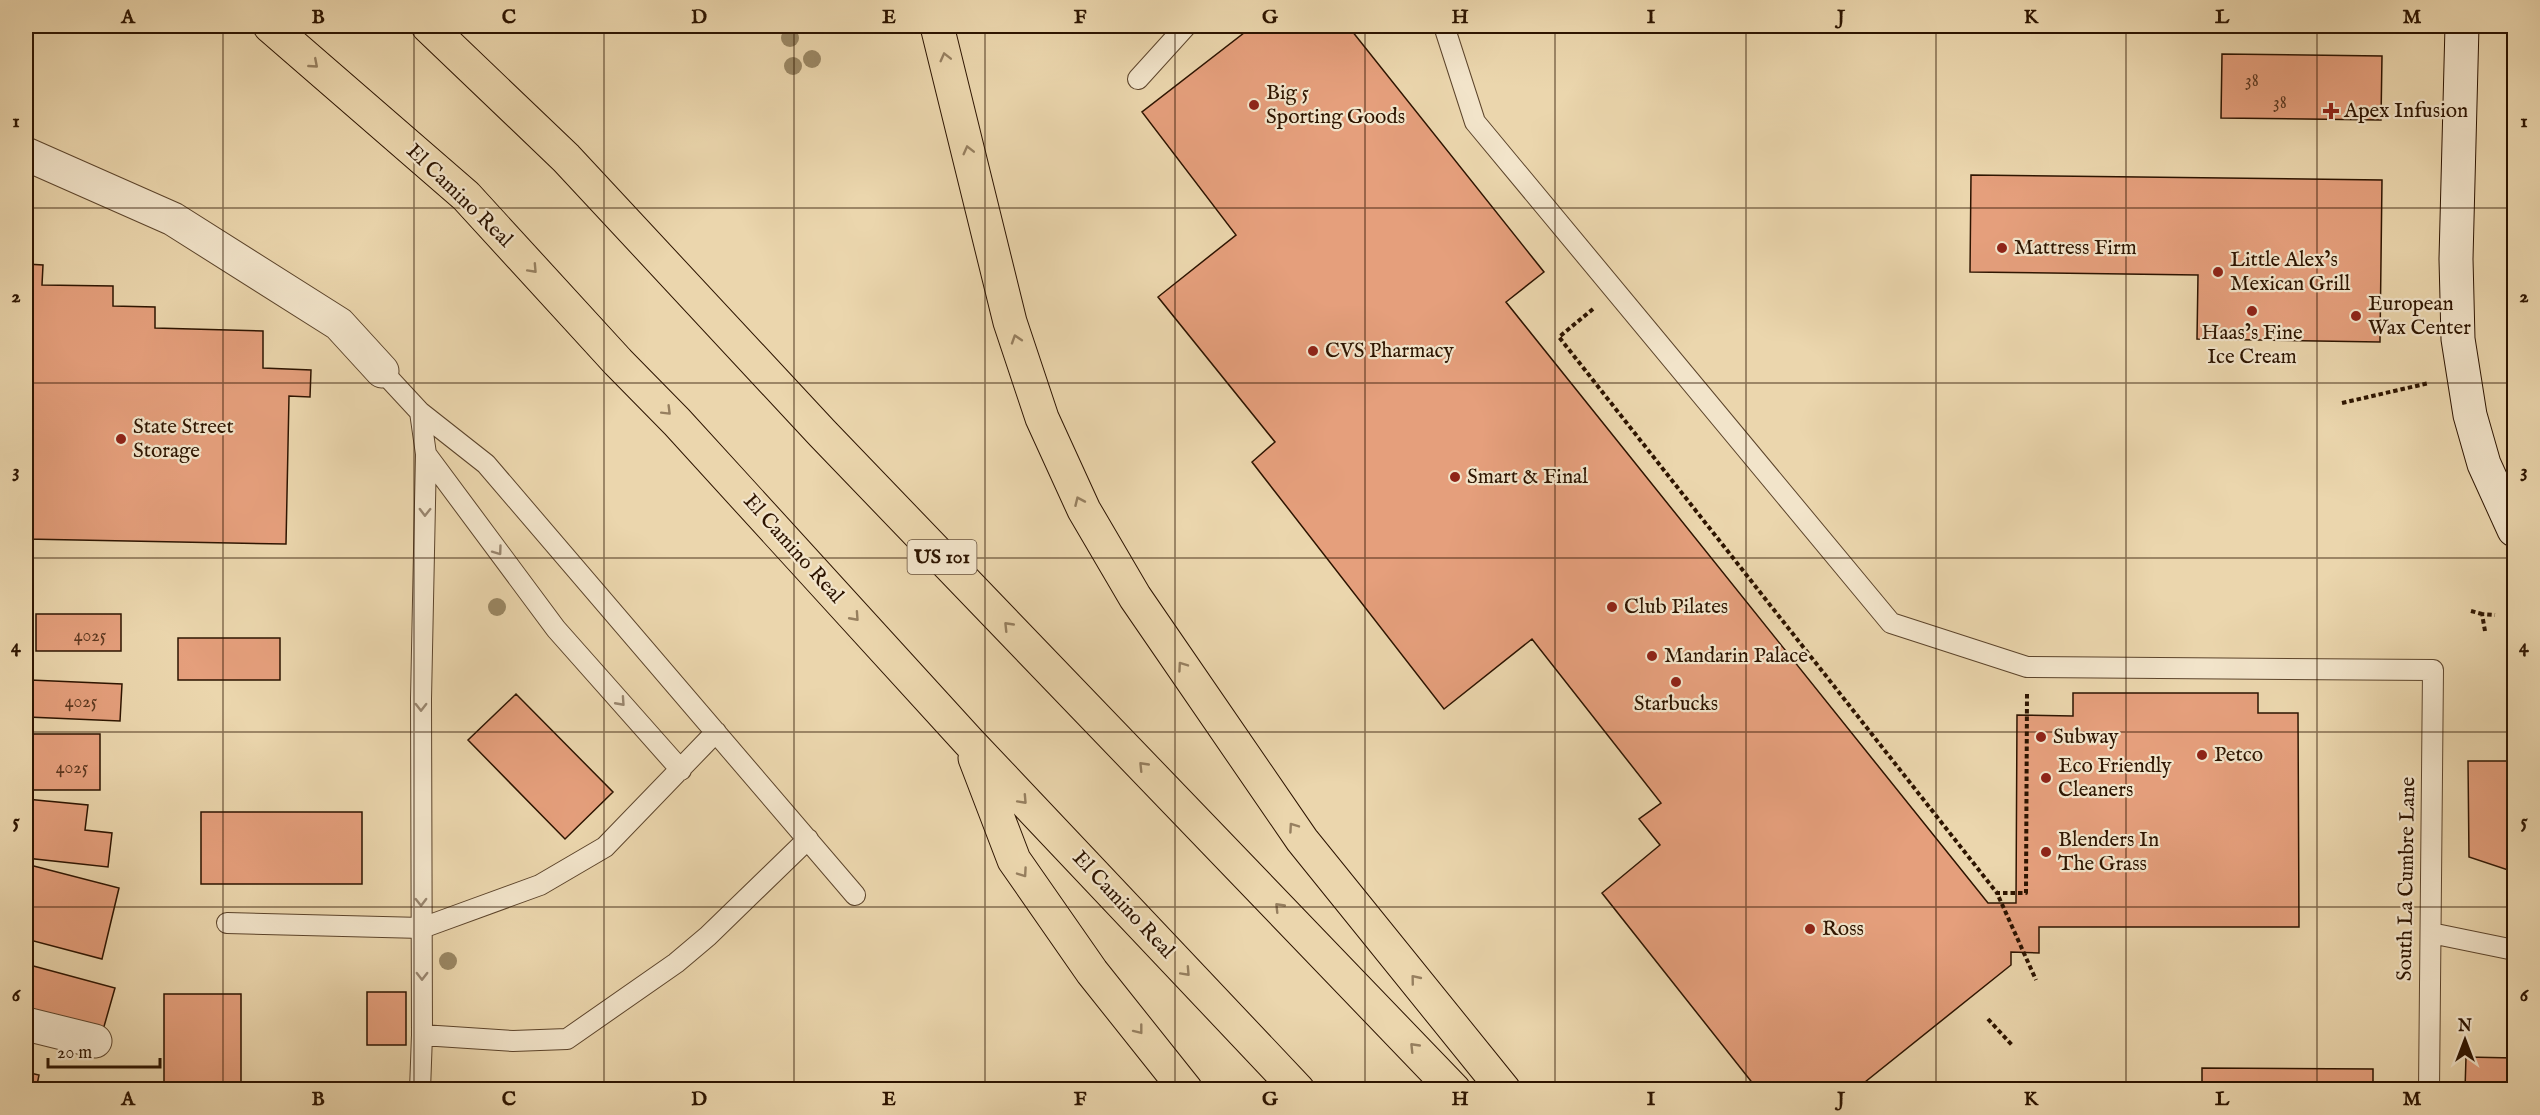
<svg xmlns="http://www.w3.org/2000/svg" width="2540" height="1115" font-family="'IM FELL English',serif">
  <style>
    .building { fill: #e59f7c; stroke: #2d1400; stroke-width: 1.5 }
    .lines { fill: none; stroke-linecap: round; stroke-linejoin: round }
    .lane-casing { stroke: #5c442b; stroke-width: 22 }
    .street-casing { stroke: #5c442b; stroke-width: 35 }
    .secondary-casing { stroke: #2d1400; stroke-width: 35 }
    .highway-casing { stroke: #2d1400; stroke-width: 35 }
    .path { stroke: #2d1400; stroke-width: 4; stroke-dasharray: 4.5 3; stroke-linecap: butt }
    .lane { stroke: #f2e4ca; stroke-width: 20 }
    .street { stroke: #f2e4ca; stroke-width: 33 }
    .secondary { stroke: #f2e4ca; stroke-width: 33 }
    .highway { stroke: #ebd6ad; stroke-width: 33 }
    .tree { fill: #9a8764 }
    .oneway { stroke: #967f5f }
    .oneway2 { stroke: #99866f }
    .grid { fill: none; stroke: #2d1400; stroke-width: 1.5; stroke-opacity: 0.55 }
    .poi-dot { fill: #8f2418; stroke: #f2e4ca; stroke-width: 2 }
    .labels { text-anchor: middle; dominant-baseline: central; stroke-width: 4.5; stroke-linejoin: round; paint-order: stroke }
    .number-label { font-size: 18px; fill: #5b371f }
    .shield { fill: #f2e4ca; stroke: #68523d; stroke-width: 1.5 }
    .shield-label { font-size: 20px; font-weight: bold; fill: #2d1400 }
    .poi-label { font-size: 21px; fill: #2d1400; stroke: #f2e4ca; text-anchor: start }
    .street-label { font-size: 21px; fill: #2d1400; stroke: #f2e4ca }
    .neatline { fill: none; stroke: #2d1400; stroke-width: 2 }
    .grid-label { font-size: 20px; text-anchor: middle; font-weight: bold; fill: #2d1400 }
  </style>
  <rect width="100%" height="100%" fill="#ebd6ad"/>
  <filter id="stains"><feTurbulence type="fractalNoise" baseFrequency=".00333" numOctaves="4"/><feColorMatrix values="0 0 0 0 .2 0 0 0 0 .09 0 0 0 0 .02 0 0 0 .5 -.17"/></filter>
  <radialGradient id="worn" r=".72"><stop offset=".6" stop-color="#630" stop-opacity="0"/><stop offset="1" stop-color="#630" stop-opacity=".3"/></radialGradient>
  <path class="building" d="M1253,26h95l196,246 -38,30 482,601h28l1,-188 56,1v-23h185v20h40l1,214h-260v26l-28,-1v13l-156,125h-97l-156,-197 58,-48 -21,-26 22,-16 -129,-164 -88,70 -192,-247 23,-20 -117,-145 78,-62 -94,-123z
    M2222,54l160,2 -1,64 -160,-2z
    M1971,175l411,5 -2,162 -183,-3 1,-64 -228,-3z
    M2513,226h1v93h-2z
    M26,264l17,1 -1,20 71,1v20l42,1v21l108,3v37l48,2 -1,27 -21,-1 -3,148 -260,-5z
    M36,614h85v37h-85z
    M178,638h102v42h-102z
    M30,680l92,4 -2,37 -92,-4z
    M516,694l97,98 -48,47 -97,-99z
    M29,734h71v56h-71z
    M2468,761h46v111l-45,-15z
    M26,799l62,6 -3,25 27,3 -4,34 -82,-9z
    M201,812h161v72h-161z
    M26,864l93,24 -17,71 -76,-20z
    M26,964l89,24 -12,42 -77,-21z
    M367,992h39v53h-39z
    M164,994h77v93h-77z
    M2466,1057l48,1v32h-49z
    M2202,1068l171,1v21h-171z
    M26,1072l13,3 -3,15h-10z
    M1049,1083l4,7h-14z"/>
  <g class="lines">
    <defs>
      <path id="lane" d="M1444,26l31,96 416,501 136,44 406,3 -4,420
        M1138,79l48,-53
        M382,371l38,41 66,52 369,431
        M426,454l130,175 125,141
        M227,923l195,5 118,-43 65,-38 111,-115
        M2431,933l83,17
        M422,1035l91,6 54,-2 109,-76 32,-27 100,-97
        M420,1090l2,-55 -1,-336 5,-245 -6,-42"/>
      <path id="street" d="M26,154l147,65 166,105 43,47
        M26,1024l69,17"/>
      <path id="secondary" d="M2462,26l-6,233 2,80 12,76 14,49 30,66"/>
      <path id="highway" d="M270,26l196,170 152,166 59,60 292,320 329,348
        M428,26l138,132 256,275 632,657
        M937,26l73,296 32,96 42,92 51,87 167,243 202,250
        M975,758l39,102 78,112 94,118"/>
    </defs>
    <use href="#lane" class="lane-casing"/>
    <use href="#street" class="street-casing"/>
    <use href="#secondary" class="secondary-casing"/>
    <use href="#highway" class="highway-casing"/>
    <path class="path" d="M1593,309l-34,28 438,556
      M2342,403l87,-20
      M2471,611l11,3
      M2485,631l-3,-17 13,1
      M2027,694l-1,199h-29l39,87
      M1988,1019l24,26"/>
    <use href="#lane" class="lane"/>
    <use href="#street" class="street"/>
    <use href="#secondary" class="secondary"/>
    <use href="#highway" class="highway"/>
  </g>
  <g class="tree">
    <circle cx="790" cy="38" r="9"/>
    <circle cx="812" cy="59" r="9"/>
    <circle cx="793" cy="66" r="9"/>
    <circle cx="497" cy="607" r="9"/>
    <circle cx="448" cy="961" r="9"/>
  </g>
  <defs><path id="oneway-chevron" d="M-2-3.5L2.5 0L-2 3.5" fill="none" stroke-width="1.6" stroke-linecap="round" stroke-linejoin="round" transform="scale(1.5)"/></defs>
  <g class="oneway">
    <use href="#oneway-chevron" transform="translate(945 57) rotate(-104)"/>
    <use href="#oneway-chevron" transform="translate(314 64) rotate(41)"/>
    <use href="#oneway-chevron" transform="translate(968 150) rotate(-104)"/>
    <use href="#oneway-chevron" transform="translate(533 269) rotate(47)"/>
    <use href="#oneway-chevron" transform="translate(1016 339) rotate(-108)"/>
    <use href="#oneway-chevron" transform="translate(667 411) rotate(45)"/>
    <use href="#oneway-chevron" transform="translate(1079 501) rotate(-114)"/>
    <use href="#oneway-chevron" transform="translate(855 617) rotate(48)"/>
    <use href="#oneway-chevron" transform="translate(1008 626) rotate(-134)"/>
    <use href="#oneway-chevron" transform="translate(1182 666) rotate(-125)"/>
    <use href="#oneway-chevron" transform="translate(1143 766) rotate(-134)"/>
    <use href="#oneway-chevron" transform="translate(1023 800) rotate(47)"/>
    <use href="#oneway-chevron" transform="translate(1293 827) rotate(-125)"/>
    <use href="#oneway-chevron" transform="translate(1023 873) rotate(55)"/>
    <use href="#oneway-chevron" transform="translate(1279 907) rotate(-134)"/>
    <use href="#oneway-chevron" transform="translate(1186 972) rotate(47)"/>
    <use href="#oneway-chevron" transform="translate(1415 979) rotate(-129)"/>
    <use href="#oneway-chevron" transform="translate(1139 1030) rotate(52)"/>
    <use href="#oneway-chevron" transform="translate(1414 1047) rotate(-134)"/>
  </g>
  <g class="oneway2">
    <use href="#oneway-chevron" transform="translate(425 512) rotate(91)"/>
    <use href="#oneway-chevron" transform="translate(498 551) rotate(54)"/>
    <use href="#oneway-chevron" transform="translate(621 702) rotate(48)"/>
    <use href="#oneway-chevron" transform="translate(421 707) rotate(90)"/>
    <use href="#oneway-chevron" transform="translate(421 902) rotate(89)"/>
    <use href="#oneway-chevron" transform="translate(422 976) rotate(90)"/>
  </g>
  <path class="grid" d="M223,26v1064M414,26v1064M604,26v1064M794,26v1064M985,26v1064M1175,26v1064M1365,26v1064M1555,26v1064M1746,26v1064M1936,26v1064M2126,26v1064M2317,26v1064M26,208h2488M26,383h2488M26,558h2488M26,732h2488M26,907h2488"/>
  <g class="poi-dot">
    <circle cx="1254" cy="105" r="6"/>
    <path d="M2328 102h6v6h6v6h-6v6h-6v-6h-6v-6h6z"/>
    <circle cx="2002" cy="248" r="6"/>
    <circle cx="2218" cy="272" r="6"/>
    <circle cx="2252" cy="311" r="6"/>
    <circle cx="2356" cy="316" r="6"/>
    <circle cx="1313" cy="351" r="6"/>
    <circle cx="121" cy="439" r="6"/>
    <circle cx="1455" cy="477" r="6"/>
    <circle cx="1612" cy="607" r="6"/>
    <circle cx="1652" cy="656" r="6"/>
    <circle cx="1676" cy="682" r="6"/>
    <circle cx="2041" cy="737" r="6"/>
    <circle cx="2202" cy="755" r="6"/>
    <circle cx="2046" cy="778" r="6"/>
    <circle cx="2046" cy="852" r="6"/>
    <circle cx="1810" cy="929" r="6"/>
  </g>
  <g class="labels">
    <g class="number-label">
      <text x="2252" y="81">38</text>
      <text x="2280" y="103">38</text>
      <text x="90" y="636">4025</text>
      <text x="81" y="702">4025</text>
      <text x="72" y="768">4025</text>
    </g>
    <rect class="shield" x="907.5" y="540" width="69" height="34" rx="4.5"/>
    <g class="shield-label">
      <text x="942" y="557">US 101</text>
    </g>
    <g class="poi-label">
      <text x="1266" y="93">Big 5<tspan x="1266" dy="24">Sporting Goods</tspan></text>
      <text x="2344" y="111">Apex Infusion</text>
      <text x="2014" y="248">Mattress Firm</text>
      <text x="2230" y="260">Little Alex’s<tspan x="2230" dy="24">Mexican Grill</tspan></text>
      <text x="2368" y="304">European<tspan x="2368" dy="24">Wax Center</tspan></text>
      <text x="2252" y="333" text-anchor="middle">Haas’s Fine<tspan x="2252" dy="24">Ice Cream</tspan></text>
      <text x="1325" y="351">CVS Pharmacy</text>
      <text x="133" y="427">State Street<tspan x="133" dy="24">Storage</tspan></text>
      <text x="1467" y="477">Smart &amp; Final</text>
      <text x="1624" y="607">Club Pilates</text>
      <text x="1664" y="656">Mandarin Palace</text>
      <text x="1676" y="704" text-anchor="middle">Starbucks</text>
      <text x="2053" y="737">Subway</text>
      <text x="2214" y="755">Petco</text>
      <text x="2058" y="766">Eco Friendly<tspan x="2058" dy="24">Cleaners</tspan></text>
      <text x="2058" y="840">Blenders In<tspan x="2058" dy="24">The Grass</tspan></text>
      <text x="1822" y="929">Ross</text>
    </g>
    <g class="street-label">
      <text transform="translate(459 196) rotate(44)">El Camino Real</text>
      <text transform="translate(793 549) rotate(48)">El Camino Real</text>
      <text transform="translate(2407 879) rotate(-89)">South La Cumbre Lane</text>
      <text transform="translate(1123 905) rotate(47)">El Camino Real</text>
    </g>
  </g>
  <rect width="2540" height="1115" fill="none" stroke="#ebd6ad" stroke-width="66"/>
  <g transform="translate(2465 1040)" stroke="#f2e4ca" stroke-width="4.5" paint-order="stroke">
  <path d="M0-4.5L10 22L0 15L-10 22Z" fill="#2d1400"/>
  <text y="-9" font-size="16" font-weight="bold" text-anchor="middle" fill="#2d1400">N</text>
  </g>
  <path d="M48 1058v9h112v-9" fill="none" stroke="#2d1400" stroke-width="3"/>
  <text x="57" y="1058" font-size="18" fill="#2d1400" stroke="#f2e4ca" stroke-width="4.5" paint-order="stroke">20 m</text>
  <rect x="33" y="33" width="2474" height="1049" class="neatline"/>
  <g class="grid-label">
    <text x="128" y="23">A</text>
    <text x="318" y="23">B</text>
    <text x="509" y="23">C</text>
    <text x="699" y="23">D</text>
    <text x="889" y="23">E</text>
    <text x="1080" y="23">F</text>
    <text x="1270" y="23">G</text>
    <text x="1460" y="23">H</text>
    <text x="1651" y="23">I</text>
    <text x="1841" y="23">J</text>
    <text x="2031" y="23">K</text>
    <text x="2222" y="23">L</text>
    <text x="2412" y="23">M</text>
    <text x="16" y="127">1</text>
    <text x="2524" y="127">1</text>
    <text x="16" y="302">2</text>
    <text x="2524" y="302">2</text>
    <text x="16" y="477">3</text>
    <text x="2524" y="477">3</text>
    <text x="16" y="652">4</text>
    <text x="2524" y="652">4</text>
    <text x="16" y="827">5</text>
    <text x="2524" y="827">5</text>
    <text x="16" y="1001">6</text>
    <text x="2524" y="1001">6</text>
    <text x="128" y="1105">A</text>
    <text x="318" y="1105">B</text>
    <text x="509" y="1105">C</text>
    <text x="699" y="1105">D</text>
    <text x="889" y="1105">E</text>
    <text x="1080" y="1105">F</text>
    <text x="1270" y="1105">G</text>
    <text x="1460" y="1105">H</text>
    <text x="1651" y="1105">I</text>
    <text x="1841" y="1105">J</text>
    <text x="2031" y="1105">K</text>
    <text x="2222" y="1105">L</text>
    <text x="2412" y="1105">M</text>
  </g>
  <rect width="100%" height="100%" filter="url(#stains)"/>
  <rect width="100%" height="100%" fill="url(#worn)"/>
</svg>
